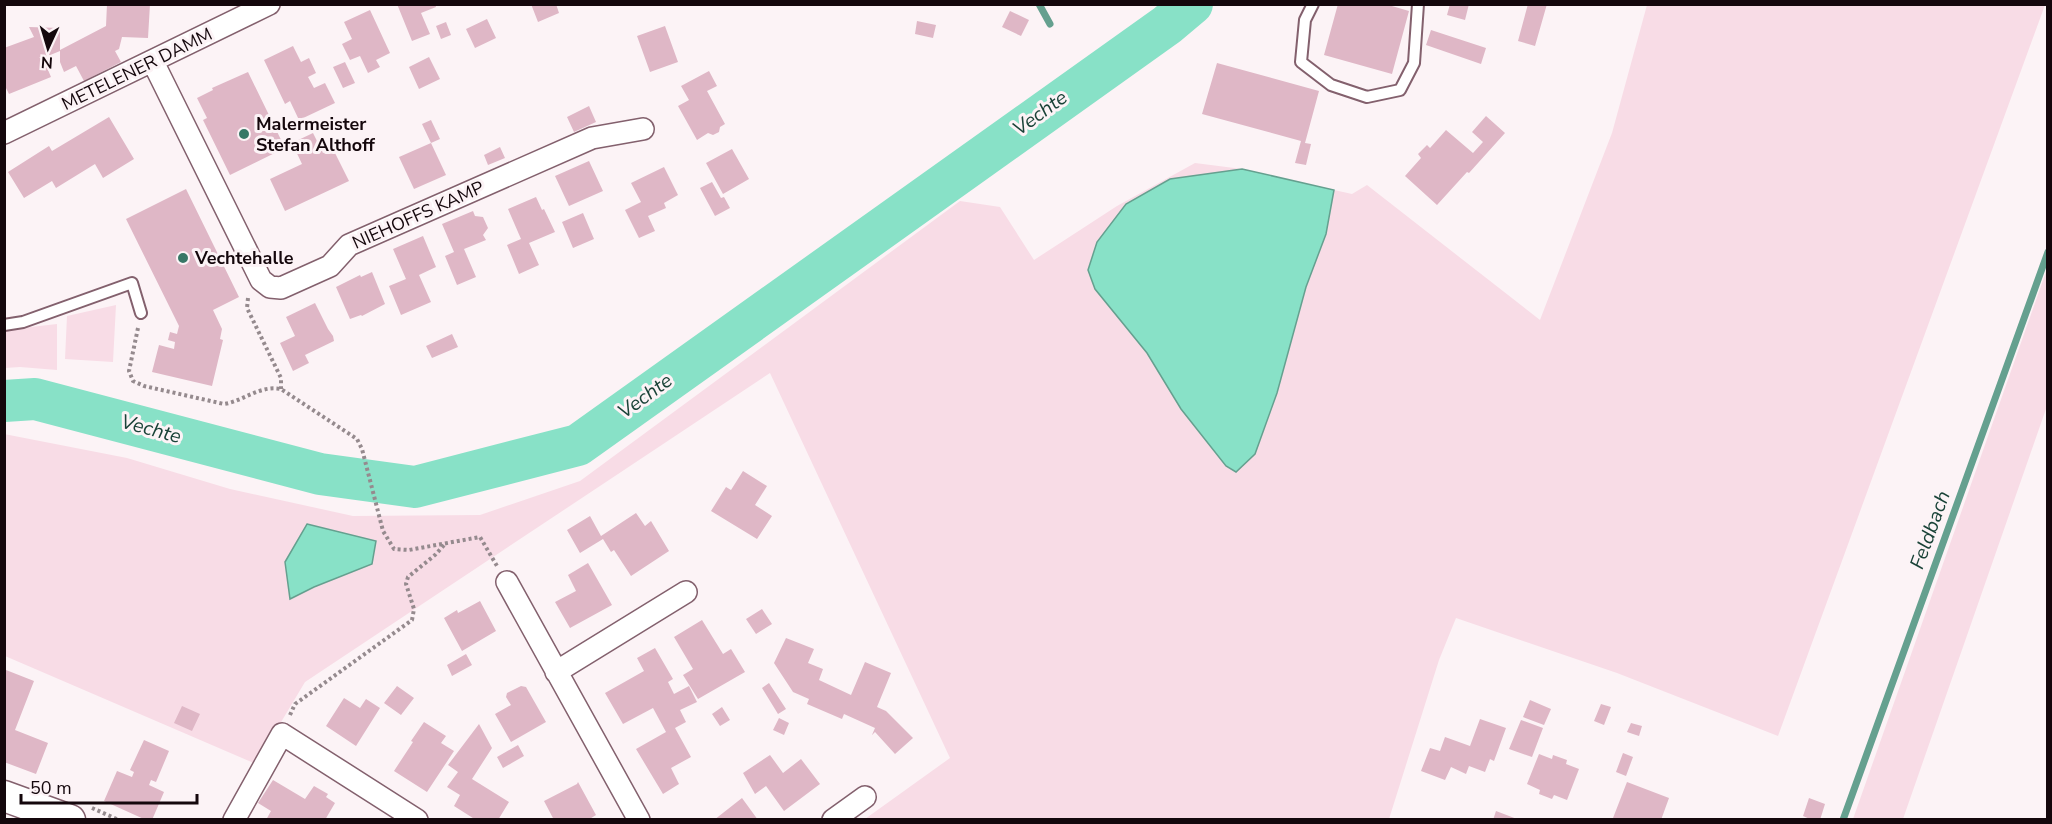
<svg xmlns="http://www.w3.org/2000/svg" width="2052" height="824" font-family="'Nunito Sans',sans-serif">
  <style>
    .green { fill: #f8dce6 }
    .water { fill: #88e1c7; stroke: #65a08f; stroke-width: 1.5 }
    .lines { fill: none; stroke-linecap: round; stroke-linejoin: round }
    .stream { stroke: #65a08f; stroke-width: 7 }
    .river { stroke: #88e1c7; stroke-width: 42 }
    .building { fill: #dfb7c6 }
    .service-casing { stroke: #83606d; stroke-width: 14 }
    .minor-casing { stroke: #83606d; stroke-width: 24 }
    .secondary-casing { stroke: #83606d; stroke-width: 33 }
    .path { stroke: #958a8e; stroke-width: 4; stroke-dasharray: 3 3; stroke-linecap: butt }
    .service { stroke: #fff; stroke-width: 10 }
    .minor { stroke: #fff; stroke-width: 21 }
    .secondary { stroke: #fff; stroke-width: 30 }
    .poi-dot { fill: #377766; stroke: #fcf3f6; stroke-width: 2 }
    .labels { text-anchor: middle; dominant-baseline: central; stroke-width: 6; stroke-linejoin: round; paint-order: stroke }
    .street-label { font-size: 18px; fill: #14070c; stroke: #fcf3f6 }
    .poi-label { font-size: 18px; font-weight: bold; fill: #14070c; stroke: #fcf3f6; text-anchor: start }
    .water-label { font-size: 20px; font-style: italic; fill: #1a4338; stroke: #fcf3f6 }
  </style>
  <rect width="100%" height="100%" fill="#fcf3f6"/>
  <path class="green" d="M1647,5h398l-267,731 -161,-63 -161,-55 -17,42 -50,159h-524l85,-61 -180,-385 -465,309 -49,82 -251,-108 -1,-222 123,24 103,31 123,27 127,-1 100,-34 380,-280 40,6 34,53 83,-54 78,-43 47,6 -71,10 -76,110 52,64 34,56 45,57 10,6 41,-79 29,-106 20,-53 8,-44 18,4 15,-9 173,135 72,-187z
    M2047,269v137l-144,413h-50z
    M116,305l-3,57 -48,-3 2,-43z
    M57,324v46l-37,-3 -15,1v-38z"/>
  <path class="water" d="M1242,169l92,21 -8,44 -20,53 -29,106 -22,61 -19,18 -10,-6 -45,-57 -34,-56 -52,-64 -7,-19 9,-28 29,-38 44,-25z
    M307,524l69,17 -4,23 -58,23 -24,12 -5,-37z"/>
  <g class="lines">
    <path class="stream" d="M1039,4l11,20
      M1843,820l205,-568"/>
    <path class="river" d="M4,401l31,-2 285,75 95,13 163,-42 589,-420 25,-21"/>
  </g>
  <path class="building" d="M107,4h43l-2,34 -26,-1 -3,12 -4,2 6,11 -37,19 -8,-15 -12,6 -4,-10v-11l-17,7 8,19 -42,17 -5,-10v-36l30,-11 -5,-10 31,1v22l46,-24z
    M397,4h38l1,3 -15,6 9,21 -18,7z
    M531,4h25l3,9 -21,9z
    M1338,4h47l24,7 -17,63 -68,-19z
    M1450,4h19l-4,16 -18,-5z
    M1528,4h19l-12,42 -17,-5z
    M370,10l20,43 -14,7 4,7 -12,6 -8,-17 -10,4 -8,-16 10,-5 -8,-17z
    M1010,11l19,9 -8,16 -19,-9z
    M487,19l9,19 -21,10 -9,-19z
    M917,21l19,4 -3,13 -18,-4z
    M446,22l5,13 -10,4 -5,-13z
    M665,26l13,36 -28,10 -13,-36z
    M1431,30l55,18 -5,16 -55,-19z
    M293,46l8,16 8,-4 7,15 -8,4 6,11 11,-5 10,20 -36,17 -9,-19 -5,3 -21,-44z
    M429,57l11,22 -21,10 -10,-22z
    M345,62l10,21 -12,5 -10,-21z
    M1217,63l102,28 -14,52 6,1 -5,21 -11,-2 6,-22 -99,-27z
    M709,71l8,15 -10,5 18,33 -5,3 -1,5 -6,3 -5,-2 -11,7 -19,-34 11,-6 -8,-14z
    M248,72l37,76 -55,27 -27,-55 4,-2 -10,-20 16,-8 -1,-2z
    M589,106l7,16 -22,10 -7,-15z
    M1486,116l19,17 -36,40 -2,-1 -30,33 -32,-29 16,-18 -3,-4 9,-9 3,3 16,-18 27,23 10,-11 -11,-10z
    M109,117l25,42 -31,19 -8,-14 -39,24 -4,-7 -28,17 -16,-26 41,-26 3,5z
    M431,120l9,19 -9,4 15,32 -32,14 -15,-32 32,-14 -9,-19z
    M313,133l10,20 10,-4 16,32 -64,30 -15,-32 32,-15 -10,-21z
    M500,147l5,11 -17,7 -4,-10z
    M732,149l17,30 -26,15 -17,-31z
    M589,161l14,30 -34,15 -14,-30z
    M664,167l14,28 -14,8 2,5 -18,8 7,15 -16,7 -14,-28 16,-8 -10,-19z
    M712,182l9,16 3,-1 6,11 -15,8 -15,-28z
    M186,189l53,108 -26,13 9,19 -2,10 3,1 -11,46 -60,-14 7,-27 15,4 1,-7 -7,-2 2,-8 7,2 2,-8 -53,-107z
    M536,197l6,13 2,-1 11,23 -26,11 10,22 -20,9 -12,-29 14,-6 -13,-30z
    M473,211l2,5 8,1 5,11 -5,7 3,5 -22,9 12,28 -19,8 -12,-29 9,-4 -12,-28z
    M583,213l11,26 -21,9 -11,-26z
    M423,236l13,31 -17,8 12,27 -30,13 -12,-29 17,-7 -13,-30z
    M372,272l13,32 -23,12 -1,-1 -11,4 -14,-32 24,-12 1,2z
    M315,303l13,26 5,7 1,5 -29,14 4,8 -16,8 -13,-28 15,-7 -9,-19z
    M452,334l6,13 -26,11 -6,-12z
    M743,471l24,15 -12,19 17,11 -15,23 -46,-28 15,-24 5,3z
    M636,513l9,13 6,-5 18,30 -38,25 -17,-26 -3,2 -8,-13 -23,14 -13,-23 23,-14 11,20z
    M588,563l24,42 -42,23 -15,-26 21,-11 -8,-16z
    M480,601l16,30 -34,20 -18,-33 13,-8 1,3z
    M762,609l10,15 -16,10 -10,-15z
    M702,620l21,34 8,-5 14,23 -47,27 -15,-24 10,-6 -19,-32z
    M786,638l28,11 -6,14 15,6 -4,11 32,15 14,-33 26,11 -14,34 9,4 27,27 -18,16 -20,-22 -3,3 3,-7 -31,-14 -2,5 -35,-15 2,-5 -16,-7 -19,-29z
    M655,648l18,31 -5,3 6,12 15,-8 8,16 -17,8 6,12 -11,6 16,29 -20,11 8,16 -16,10 -27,-45 30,-17 -13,-24 -30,16 -18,-31 39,-22 -7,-13z
    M466,654l6,11 -20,11 -5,-11z
    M6,670l28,11 -19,49 33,13 -12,31 -32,-12v-87z
    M769,683l17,26 -8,5 -16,-26z
    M397,686l17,12 -13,17 -17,-12z
    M521,686l5,1 20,35 -35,20 -16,-28 16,-9 -5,-8 1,-4z
    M344,698l16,10 6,-9 14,9 -24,38 -30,-20z
    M1530,700l21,9 -7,16 -21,-8z
    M1601,704l10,3 -7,18 -10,-4z
    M182,706l18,8 -8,17 -18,-8z
    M722,707l8,13 -10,6 -8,-12z
    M779,718l10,5 -5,12 -11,-5z
    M1480,719l26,9 -12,33 -4,-2 -5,13 -16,-6 -3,8 -15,-7 -6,13 -24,-9 9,-23 10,3 5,-14 25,9z
    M1521,720l22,8 -11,29 -23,-8z
    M424,722l22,14 -5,7 13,8 -27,41 -33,-21 19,-29 -2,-1z
    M1631,723l11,3 -3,10 -12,-4z
    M479,724l13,24 -20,31 37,23 -11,18h-22l-22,-14 6,-11 -13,-8 11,-15 -10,-7z
    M144,740l25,11 -13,31 -5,-2 -2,5 15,7 -12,28h-6l-42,-19 13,-30 15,6 2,-5 -4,-2z
    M518,745l6,11 -21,12 -6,-11z
    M1623,753l10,4 -7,19 -10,-4z
    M1539,754l13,5 1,-4 14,5 -1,4 13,5 -12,31 -13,-5 -2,4 -13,-5 1,-4 -13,-6z
    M770,755l13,18 18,-14 19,25 -36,27 -18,-25 -11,8 -12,-21z
    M273,780l32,19 9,-13 14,8 -2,3 9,6 -10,17h-59l5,-9 -13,-8z
    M578,782l18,33 -8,5h-34l-10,-19 33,-17z
    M1627,782l42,16 -8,22 -48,-2z
    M742,798l16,22h-44z
    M1809,798l16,6 -5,16h-8l-9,-4z
    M1496,811l21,8v1h-24z"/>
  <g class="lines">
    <defs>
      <path id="service" d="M1313,4l-8,16 -4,42 30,23 36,12 33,-7 14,-27 4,-59
        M4,325l19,-3 109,-39 9,30"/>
      <path id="minor" d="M153,62l108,218 9,7 11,1 49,-22 19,-21 243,-107 51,-9
        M4,133l265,-129
        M507,582l132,238
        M556,672l130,-80
        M234,820l48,-86 135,86
        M833,820l32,-23"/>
      <path id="secondary" d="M4,796l66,24"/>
    </defs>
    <use href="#service" class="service-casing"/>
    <use href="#minor" class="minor-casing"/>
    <use href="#secondary" class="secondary-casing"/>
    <path class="path" d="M248,298l-1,10 34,70v11
      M138,328l-9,43 4,10 11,5 80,18c20,-3 35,-19 57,-15l76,50 5,10 21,82 11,18 15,1 71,-13 17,29
      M290,715l5,-11 117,-84 2,-11 -8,-25 2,-7 27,-22 10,-11
      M92,808l27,12"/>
    <use href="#service" class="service"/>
    <use href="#minor" class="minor"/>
    <use href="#secondary" class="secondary"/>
  </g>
  <g class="poi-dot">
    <circle cx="244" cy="134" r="6"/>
    <circle cx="183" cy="258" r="6"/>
  </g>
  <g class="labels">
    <g class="street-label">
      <text transform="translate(137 69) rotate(-26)">METELENER DAMM</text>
      <text transform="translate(418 215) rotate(-24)">NIEHOFFS KAMP</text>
    </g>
    <g class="poi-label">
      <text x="256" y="124">Malermeister<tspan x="256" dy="21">Stefan Althoff</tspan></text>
      <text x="195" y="258">Vechtehalle</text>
    </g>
    <g class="water-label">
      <text transform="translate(1040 113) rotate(-36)">Vechte</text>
      <text transform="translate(645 396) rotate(-36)">Vechte</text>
      <text transform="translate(151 429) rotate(15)">Vechte</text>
      <text transform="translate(1930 530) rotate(-70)">Feldbach</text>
    </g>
  </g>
  <rect width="2052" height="824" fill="none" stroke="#14070c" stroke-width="12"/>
  <g transform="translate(48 48) rotate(184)" stroke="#fcf3f6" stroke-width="4.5" paint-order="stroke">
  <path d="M0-4.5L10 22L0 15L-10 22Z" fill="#14070c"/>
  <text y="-9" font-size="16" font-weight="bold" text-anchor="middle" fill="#14070c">N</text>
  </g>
  <path d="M21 794v9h176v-9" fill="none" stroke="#14070c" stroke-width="3"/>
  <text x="30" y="794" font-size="18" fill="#14070c" stroke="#fcf3f6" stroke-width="4.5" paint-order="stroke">50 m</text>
</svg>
